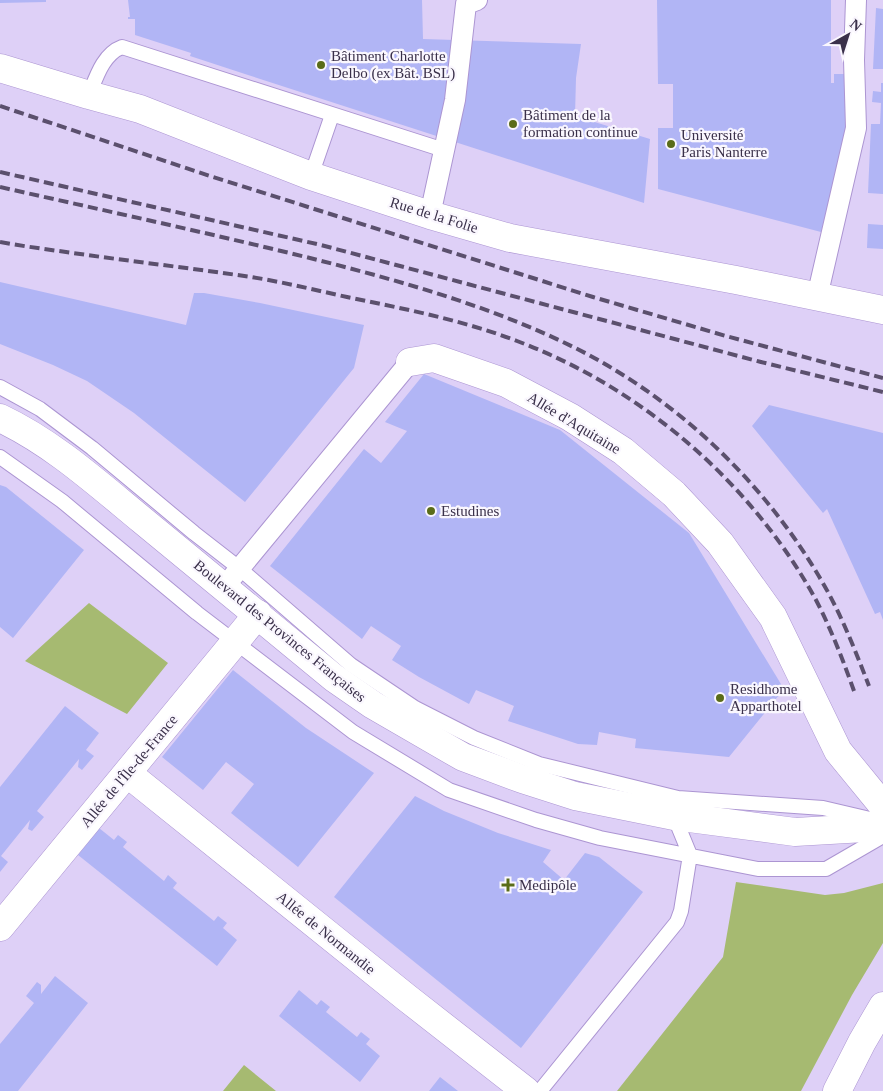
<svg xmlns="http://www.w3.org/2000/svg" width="883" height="1091" font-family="'Times New Roman',serif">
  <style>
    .green { fill: #a6ba71 }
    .building { fill: #b1b5f5 }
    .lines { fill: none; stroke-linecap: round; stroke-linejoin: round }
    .service-casing { stroke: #ac95d2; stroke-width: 16 }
    .pedestrian-casing { stroke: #ac95d2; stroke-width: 22 }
    .minor-casing { stroke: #ac95d2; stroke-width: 29 }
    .secondary-casing { stroke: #ac95d2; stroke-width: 29 }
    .trunk-casing { stroke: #ac95d2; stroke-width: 29 }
    .service { stroke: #fff; stroke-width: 14 }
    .pedestrian { stroke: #fff; stroke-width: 20 }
    .minor { stroke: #fff; stroke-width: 28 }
    .secondary { stroke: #fff; stroke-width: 28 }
    .trunk { stroke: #fff; stroke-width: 28 }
    .rail { stroke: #5b506d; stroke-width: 4; stroke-dasharray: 10 5; stroke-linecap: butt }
    .poi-dot { fill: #5a6c19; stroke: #faf7fe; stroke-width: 2 }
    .labels { text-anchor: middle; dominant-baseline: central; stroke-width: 4.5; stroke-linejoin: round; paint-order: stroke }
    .poi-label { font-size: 15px; fill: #3a304a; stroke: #faf7fe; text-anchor: start }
    .street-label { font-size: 15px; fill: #3a304a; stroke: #faf7fe }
  </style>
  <rect width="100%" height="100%" fill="#ded0f7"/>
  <path class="green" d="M89,603l79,60 -41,51 -102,-53z
    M736,882l89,13 19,-2 39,-10v60l-31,52 -51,96h-184l106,-134z
    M244,1065l32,26h-53z"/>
  <path class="building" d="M0,0h46v2l-46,1z
    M128,0h294l1,39 158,5 -5,34 -1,38 75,23 -6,64 -396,-128 -58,-19 1,-3 -56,-18v-16h-7v-2h2z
    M657,0h174v83h3v-9h17l-3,50 -27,108 -163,-43v-61h15v-44h-15z
    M876,8l7,1v60h-10z
    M881,83h2v111l-15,-1 3,-69h9l1,-21 -9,-1 1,-11 8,1z
    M868,224l15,1v24l-16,-1z
    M0,282l186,43 8,-32h10l56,10 104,22 -10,43 -109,134 -111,-89 -47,-32 -34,-16 -53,-21z
    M424,374l136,56 129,103 95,156 -55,68 -94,-9 1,-9 -37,-7 -2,13 -19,-1 -70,-23 6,-15 -38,-16 -7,14 -50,-27 -27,-17 9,-14 -30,-20 -9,13 -92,-73 94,-117 17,14 26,-32 -22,-9z
    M769,405l114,28v187l-3,-8 -5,2 -48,-105 -4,4 -71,-87z
    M0,485l6,2 78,63 -71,88 -13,-11z
    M233,670l73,58 68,45 -76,94 -67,-54 23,-29 -28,-22 -23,28 -41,-33z
    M65,706l34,27 -13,17 8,6 -12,14 -4,-3 1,-8 -42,52 7,6 -12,14 -4,-2 2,-9 -29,36 7,6 -8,10v-85z
    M415,796l29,15 54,22 53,17 -8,12 21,18 21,-27 14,4 44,35 -122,156 -187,-151z
    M99,828l15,12 4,-5 9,7 -4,5 41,34 4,-6 9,8 -4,5 41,33 4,-5 9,7 -4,5 14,12 -20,26 -139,-111z
    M55,976l33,27 -70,88h-18v-47l34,-41 -8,-7 11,-14 4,3v9z
    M299,990l18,15 4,-5 9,7 -4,5 31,25 4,-5 9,7 -4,5 14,12 -20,26 -81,-66z
    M440,1077l18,14h-29z"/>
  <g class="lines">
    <defs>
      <path id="service" d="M89,95c7,-17 14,-41 33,-48l322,103
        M311,176l21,-61
        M0,387l40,22 52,39 102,85 45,35 112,97 64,43 59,30 65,26 139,34 145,10 47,11
        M0,457l62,44 135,112 156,119 96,58 87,30 64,18 158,31h68l57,-33
        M540,1091l137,-169 4,-11 9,-56 -16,-39"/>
      <path id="pedestrian" d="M430,215l25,-115 11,-96 11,-4
        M817,297l39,-169 -2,-68 2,-60
        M225,586l185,-224"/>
      <path id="minor" d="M0,68l89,27 51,14 171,67 119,39 80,23 226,42 147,30
        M410,362l24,-4 72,25 64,34 53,34 51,43 46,49 53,74 65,134 45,55
        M127,773l280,225 119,93
        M0,927l258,-313"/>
      <path id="secondary" d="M0,418c53,25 97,65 142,102 64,53 128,105 192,158l39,27 90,52 59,22 53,17 99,20 121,16 88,-5"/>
      <path id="trunk" d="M837,1091l25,-49 21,-36"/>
    </defs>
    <use href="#service" class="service-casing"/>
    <use href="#pedestrian" class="pedestrian-casing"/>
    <use href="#minor" class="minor-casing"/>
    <use href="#secondary" class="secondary-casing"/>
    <use href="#trunk" class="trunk-casing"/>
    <use href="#service" class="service"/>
    <use href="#pedestrian" class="pedestrian"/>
    <use href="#minor" class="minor"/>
    <use href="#secondary" class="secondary"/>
    <use href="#trunk" class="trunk"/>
    <path class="rail" d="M0,106l210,70 383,121 133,39 157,42
      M0,172l321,73 440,117 122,30
      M0,187c102,23 204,45 306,70 95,24 193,51 281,97 101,54 187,139 242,240 16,30 28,61 40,92
      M0,242c22,4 44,7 66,10 62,9 124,16 185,25 32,5 64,13 96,20 58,12 115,23 170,44 125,47 235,142 299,259 15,29 27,60 38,91"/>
  </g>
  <g class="poi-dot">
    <circle cx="321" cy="65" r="5"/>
    <circle cx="513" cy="124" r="5"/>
    <circle cx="671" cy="144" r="5"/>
    <circle cx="431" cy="511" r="5"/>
    <circle cx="720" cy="698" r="5"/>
    <path d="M505.5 877.5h5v5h5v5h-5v5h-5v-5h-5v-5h5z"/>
  </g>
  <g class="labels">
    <g class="poi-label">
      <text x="331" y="56">Bâtiment Charlotte<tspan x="331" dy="17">Delbo (ex Bât. BSL)</tspan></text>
      <text x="523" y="115">Bâtiment de la<tspan x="523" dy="17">formation continue</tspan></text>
      <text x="681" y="135">Université<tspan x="681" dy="17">Paris Nanterre</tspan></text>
      <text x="441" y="511">Estudines</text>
      <text x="730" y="689">Residhome<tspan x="730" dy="17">Apparthotel</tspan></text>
      <text x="519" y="885">Medipôle</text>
    </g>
    <g class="street-label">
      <text transform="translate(434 215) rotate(17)">Rue de la Folie</text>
      <text transform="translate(574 423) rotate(31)">Allée d'Aquitaine</text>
      <text transform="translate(280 631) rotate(39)">Boulevard des Provinces Françaises</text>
      <text transform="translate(129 771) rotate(-50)">Allée de l'Île-de-France</text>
      <text transform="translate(326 933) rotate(39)">Allée de Normandie</text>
    </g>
  </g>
  <g transform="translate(848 35) rotate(39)" stroke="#faf7fe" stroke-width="4" paint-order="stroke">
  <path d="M0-4L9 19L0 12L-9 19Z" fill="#3a304a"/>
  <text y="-8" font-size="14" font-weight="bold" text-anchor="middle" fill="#3a304a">N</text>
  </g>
</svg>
